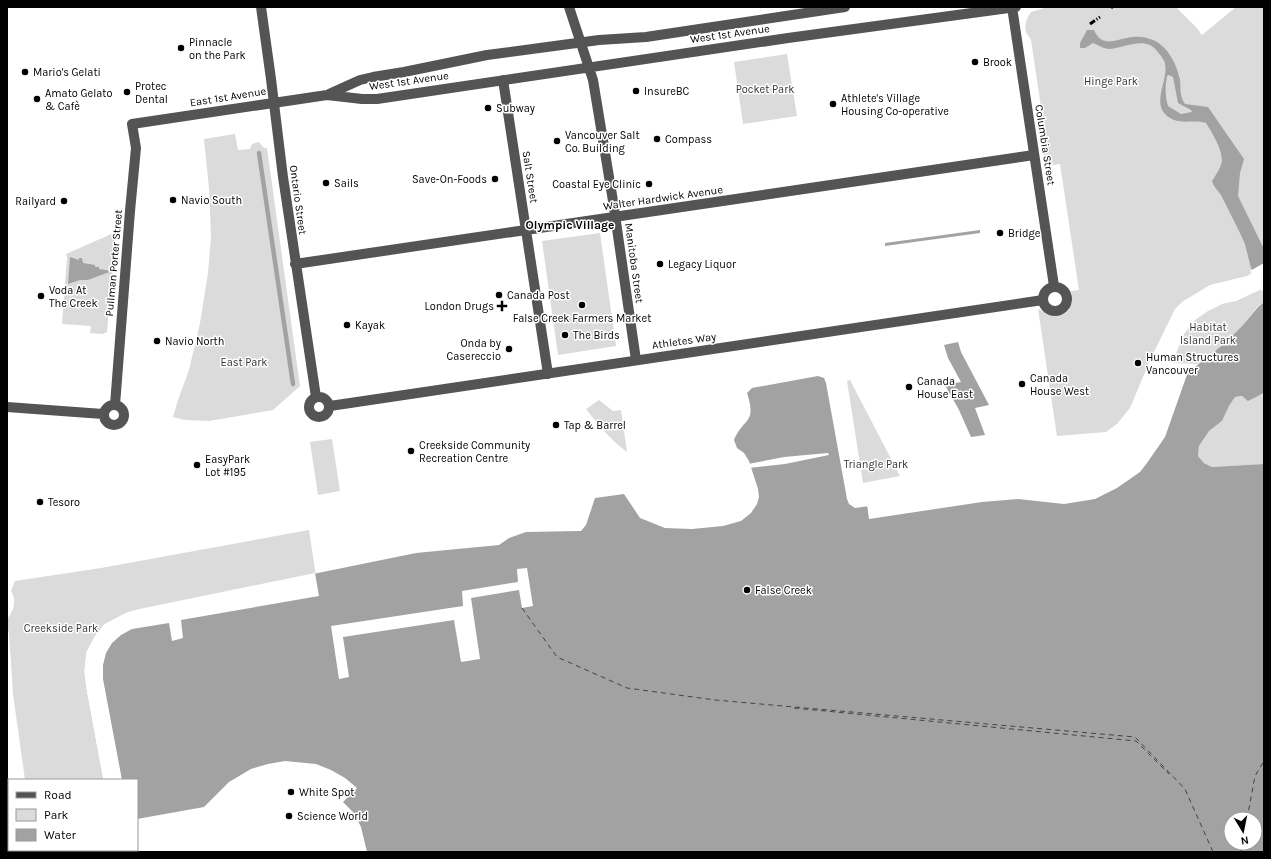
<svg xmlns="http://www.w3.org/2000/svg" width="1271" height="859" font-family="Karla,sans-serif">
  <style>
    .green { fill: #dbdbdb }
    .water { fill: #a2a2a2; fill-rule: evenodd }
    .pier { fill: #fff }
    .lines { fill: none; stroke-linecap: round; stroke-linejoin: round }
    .stream { stroke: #a2a2a2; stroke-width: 4.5 }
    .ferry { stroke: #434343; stroke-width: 1; stroke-dasharray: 5 4; stroke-linecap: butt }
    .minor { stroke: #545454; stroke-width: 10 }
    .rail { stroke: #000; stroke-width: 3; stroke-dasharray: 6 2 1 2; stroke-linecap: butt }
    .poi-dot { fill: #000; stroke: #fff; stroke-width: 1.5 }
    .labels { text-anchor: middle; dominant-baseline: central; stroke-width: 3; stroke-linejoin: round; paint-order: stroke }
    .street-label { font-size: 11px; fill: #000; stroke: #fff }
    .poi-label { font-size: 11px; fill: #000; stroke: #fff; text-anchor: start }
    .park-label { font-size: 11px; fill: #323232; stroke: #fff }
    .neighbourhood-label { font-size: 12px; font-weight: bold; fill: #000; stroke: #fff }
  </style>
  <rect width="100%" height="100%" fill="#fff"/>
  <path class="green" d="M1048,7h128l20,20 6,8 34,-28h28v259l-17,10 -37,9 -28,17 -7,7 -24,49 -21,50 -13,16 -11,8 -49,4 -19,-127c5,1 9,5 15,6 15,2 22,-11 18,-24l8,-1 -19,-126 -15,2 -4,-32 3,-7 -13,-87c-1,-2 -3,-4 -4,-6 -4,-7 0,-16 4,-22z
    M787,54l10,62 -54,8 -9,-62z
    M235,134l3,16 12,-1 2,-5 7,-2 5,6h3l33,238 -27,24 -64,11 -24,-1 -12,-3 5,-17 11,-30 11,-47 8,-50 3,-36 -2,-49 -5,-49z
    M116,232l-9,100 -4,2 -13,-1 1,-7 -29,-2 5,-67 -1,-3z
    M600,233l16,113 -58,9 -16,-114z
    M1264,288v14l-7,5 -14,18 -18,18 -27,21 -26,-1 12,-29 11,-14 13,-9 14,-7 14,-3z
    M850,380l50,96 -37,7 -16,-102z
    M1264,393v71l-52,3 -8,-4 -6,-7 1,-10 10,-15 13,-10 7,-15 6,-9 27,-2z
    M599,400l14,11 8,-1 6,42c-17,-12 -28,-27 -41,-43z
    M332,439l8,52 -22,4 -8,-53z
    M309,530l10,66 -197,184h-97l-12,-86 -4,-61 -2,-6v-8c7,-8 10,-19 4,-28l4,-10 86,-13z"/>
  <path class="water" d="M1087,30h7c8,19 23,9 38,7 7,-1 14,0 21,3 15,6 24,25 27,40 1,9 -1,15 5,24l23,3 36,52 -4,14 -2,23 26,53v41l-5,-11 -8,-11 -6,-24 -5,-11 -19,-38 -7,-9 -2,-5c4,-6 9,-14 10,-20 0,-13 -10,-28 -16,-38 -12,-4 -24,2 -36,-5 -21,-13 -1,-37 -5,-54 0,-3 -3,-6 -4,-8 -3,-4 -7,-9 -11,-11 -12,-5 -28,3 -40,4 -6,0 -12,-4 -17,-6l-8,5h-5v-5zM1169,75l4,2 5,26 13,7 1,2 -11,2 -13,-8c-3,-10 -3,-20 -1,-30z
    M980,230v3l-95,13v-3z
    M70,257l9,3v-2h3l1,5 12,2v2h4v2l13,2 -24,9h-8l-12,4z
    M1264,302v91l-16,8 -6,-5 -7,1 -6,9 -7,15 -13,10 -10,15 -1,10 6,7 8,4 52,-3v388h-1138l-1,-2h12v-70h-34l-17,-92 -2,-16 2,-20 8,-15 10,-13 23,-12 289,-59 83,-8 10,-7 17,-6 55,-1 5,-6 9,-27 29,-4 16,24 25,10 27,1 31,-3 18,-5 10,-8 6,-9 2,-7 -1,-8 -9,-28 -5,-8 -7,-5 -3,-8c10,-23 23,-16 13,-47l5,-5 66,-12 6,2 2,5 21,116 2,5 6,4 149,-20 52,9 12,-1 38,-12 20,-11 17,-16 20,-32 17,-46 45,-36 18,-18 15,-18zM1231,819h24v24h-24z
    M958,342l3,10 28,53 -14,3 10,27 -14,2 -12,-27 -14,-25 16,-3 -13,-24 -4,-13z"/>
  <path class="pier" d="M1264,263v27l-2,1 -5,-11 -7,-9z
    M1189,369l-24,68 -18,26 -7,9 -23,16 -22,11 -31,5 -46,-5 -36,3 -113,17 -2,-15 137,-18h15l38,9 11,-1 37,-11 20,-11 17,-16 19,-32 20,-49z
    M828,453l1,2 -44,9 -36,4 -1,-4 36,-7z
    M527,568l6,38 -11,2 -3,-18 -48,8 9,61 -19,3 -7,-42 -111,17 6,40 -10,2 -8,-53 132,-20 -1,-15 56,-9 -1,-13z
    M315,573l4,23 -138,24 2,18 -11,3 -3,-18 -37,6 -11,6 -9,8 -6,10 -3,12v14l19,101h-19l-17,-92 -2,-16 2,-20 8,-15 10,-13 23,-12 17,-4z
    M285,761l31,3 15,6 14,8 12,10 -14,14 11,11 7,14 6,25h-241l-1,-2h12v-31l67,-12 25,-25 22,-13 17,-5z"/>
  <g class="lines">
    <path class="stream" d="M259,153l34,231"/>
    <path class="ferry" d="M522,608l35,49 70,31 88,12 420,37 50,52 28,63
      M794,708l342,33 33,33
      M1247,819l8,-43 9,-15
      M1241,852l1,-9"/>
    <path class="minor" d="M261,7l10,72 12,98 33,220
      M569,7l24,73 20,121 23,159
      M1012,7l42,279
      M503,80l45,294
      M329,94l31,-14 13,-3 31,-5 83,-17 112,-15 47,-3 199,-30
      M295,264l739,-109
      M1043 299a12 12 0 1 1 24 0a12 12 0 1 1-24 0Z
      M309 407a10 10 0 1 1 20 0a10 10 0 1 1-20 0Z
      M104 415a10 10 0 1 1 20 0a10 10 0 1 1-20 0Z
      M115,405l15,-194 6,-63 -4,-24 195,-29 35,4h15l411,-61 228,-31
      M330,406l713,-106
      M7,407l96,7"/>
    <path class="rail" d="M1111,8l1,-1
      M1090,24l10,-7"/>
  </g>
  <g class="poi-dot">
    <circle cx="181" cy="48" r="4"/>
    <circle cx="975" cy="62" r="4"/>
    <circle cx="25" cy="72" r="4"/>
    <circle cx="636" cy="91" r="4"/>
    <circle cx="127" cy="92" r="4"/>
    <circle cx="37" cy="99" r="4"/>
    <circle cx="833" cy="104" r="4"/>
    <circle cx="488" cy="108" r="4"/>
    <circle cx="657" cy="139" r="4"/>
    <circle cx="557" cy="141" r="4"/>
    <circle cx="495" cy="179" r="4"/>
    <circle cx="326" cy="183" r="4"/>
    <circle cx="649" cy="184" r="4"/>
    <circle cx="173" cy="200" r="4"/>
    <circle cx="64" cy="201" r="4"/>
    <circle cx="1000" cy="233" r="4"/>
    <circle cx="660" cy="264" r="4"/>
    <circle cx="499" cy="295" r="4"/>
    <circle cx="41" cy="296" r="4"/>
    <circle cx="582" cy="305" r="4"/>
    <path d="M500 300h4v4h4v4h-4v4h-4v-4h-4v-4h4z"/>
    <circle cx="347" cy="325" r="4"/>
    <circle cx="565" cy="335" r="4"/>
    <circle cx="157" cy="341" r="4"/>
    <circle cx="509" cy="349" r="4"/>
    <circle cx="1138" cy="363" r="4"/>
    <circle cx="1022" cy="384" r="4"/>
    <circle cx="909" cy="387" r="4"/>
    <circle cx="556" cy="425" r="4"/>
    <circle cx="411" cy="451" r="4"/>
    <circle cx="197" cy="465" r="4"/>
    <circle cx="40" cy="502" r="4"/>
    <circle cx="747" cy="590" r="4"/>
    <circle cx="291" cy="792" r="4"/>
    <circle cx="289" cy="816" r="4"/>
  </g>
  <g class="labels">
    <g class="street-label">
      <text transform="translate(730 34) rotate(-8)">West 1st Avenue</text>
      <text transform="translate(409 81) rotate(-8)">West 1st Avenue</text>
      <text transform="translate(228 97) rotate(-9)">East 1st Avenue</text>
      <text transform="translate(1045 145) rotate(81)">Columbia Street</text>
      <text transform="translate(530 177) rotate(81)">Salt Street</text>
      <text transform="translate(663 198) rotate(-8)">Walter Hardwick Avenue</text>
      <text transform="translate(298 200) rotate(82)">Ontario Street</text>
      <text transform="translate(114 263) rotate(-85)">Pullman Porter Street</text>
      <text transform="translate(634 263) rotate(82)">Manitoba Street</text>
      <text transform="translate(684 341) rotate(-8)">Athletes Way</text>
    </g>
    <g class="poi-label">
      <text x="189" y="42">Pinnacle<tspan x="189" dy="13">on the Park</tspan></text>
      <text x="983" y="62">Brook</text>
      <text x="33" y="72">Mario's Gelati</text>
      <text x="135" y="86">Protec<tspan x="135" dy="13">Dental</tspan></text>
      <text x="644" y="91">InsureBC</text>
      <text x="45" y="93">Amato Gelato<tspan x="45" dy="13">&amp; Cafè</tspan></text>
      <text x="841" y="98">Athlete's Village<tspan x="841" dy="13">Housing Co-operative</tspan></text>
      <text x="496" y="108">Subway</text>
      <text x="565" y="135">Vancouver Salt<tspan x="565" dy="13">Co. Building</tspan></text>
      <text x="665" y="139">Compass</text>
      <text x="487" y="179" text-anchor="end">Save-On-Foods</text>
      <text x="334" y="183">Sails</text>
      <text x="641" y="184" text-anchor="end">Coastal Eye Clinic</text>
      <text x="181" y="200">Navio South</text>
      <text x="56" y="201" text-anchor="end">Railyard</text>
      <text x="1008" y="233">Bridge</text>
      <text x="668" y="264">Legacy Liquor</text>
      <text x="49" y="290">Voda At<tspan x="49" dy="13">The Creek</tspan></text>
      <text x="507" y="295">Canada Post</text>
      <text x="494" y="306" text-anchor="end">London Drugs</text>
      <text x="582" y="318" text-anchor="middle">False Creek Farmers Market</text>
      <text x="355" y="325">Kayak</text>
      <text x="573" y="335">The Birds</text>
      <text x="165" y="341">Navio North</text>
      <text x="501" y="343" text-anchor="end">Onda by<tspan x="501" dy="13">Casereccio</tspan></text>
      <text x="1146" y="357">Human Structures<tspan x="1146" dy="13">Vancouver</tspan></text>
      <text x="1030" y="378">Canada<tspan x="1030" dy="13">House West</tspan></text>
      <text x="917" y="381">Canada<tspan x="917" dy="13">House East</tspan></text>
      <text x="564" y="425">Tap &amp; Barrel</text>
      <text x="419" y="445">Creekside Community<tspan x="419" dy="13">Recreation Centre</tspan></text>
      <text x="205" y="459">EasyPark<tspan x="205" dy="13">Lot #195</tspan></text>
      <text x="48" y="502">Tesoro</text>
      <text x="755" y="590">False Creek</text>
      <text x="299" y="792">White Spot</text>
      <text x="297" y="816">Science World</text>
    </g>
    <g class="park-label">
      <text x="1111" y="81">Hinge Park</text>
      <text x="765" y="89">Pocket Park</text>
      <text x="1208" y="327">Habitat<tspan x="1208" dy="13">Island Park</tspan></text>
      <text x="244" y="362">East Park</text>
      <text x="876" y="464">Triangle Park</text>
      <text x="61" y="628">Creekside Park</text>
    </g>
    <g class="neighbourhood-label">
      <text x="570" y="225">Olympic Village</text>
    </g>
  </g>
  <rect width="1271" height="859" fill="none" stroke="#000000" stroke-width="16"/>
  <rect x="8" y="779" width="130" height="72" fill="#ffffff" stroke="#999999"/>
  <rect x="16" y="792" width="20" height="6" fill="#545454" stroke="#999999"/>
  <text x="44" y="799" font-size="12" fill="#000000">Road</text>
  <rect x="16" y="809" width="20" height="12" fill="#dbdbdb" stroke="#999999"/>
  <text x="44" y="819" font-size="12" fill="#000000">Park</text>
  <rect x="16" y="829" width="20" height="12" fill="#a2a2a2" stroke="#999999"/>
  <text x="44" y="839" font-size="12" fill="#000000">Water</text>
  <g transform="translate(1243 831) rotate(170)"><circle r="19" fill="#ffffff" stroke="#999999"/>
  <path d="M0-3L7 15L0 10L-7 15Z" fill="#000000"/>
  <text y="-6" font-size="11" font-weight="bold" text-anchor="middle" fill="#000000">N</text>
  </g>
</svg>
